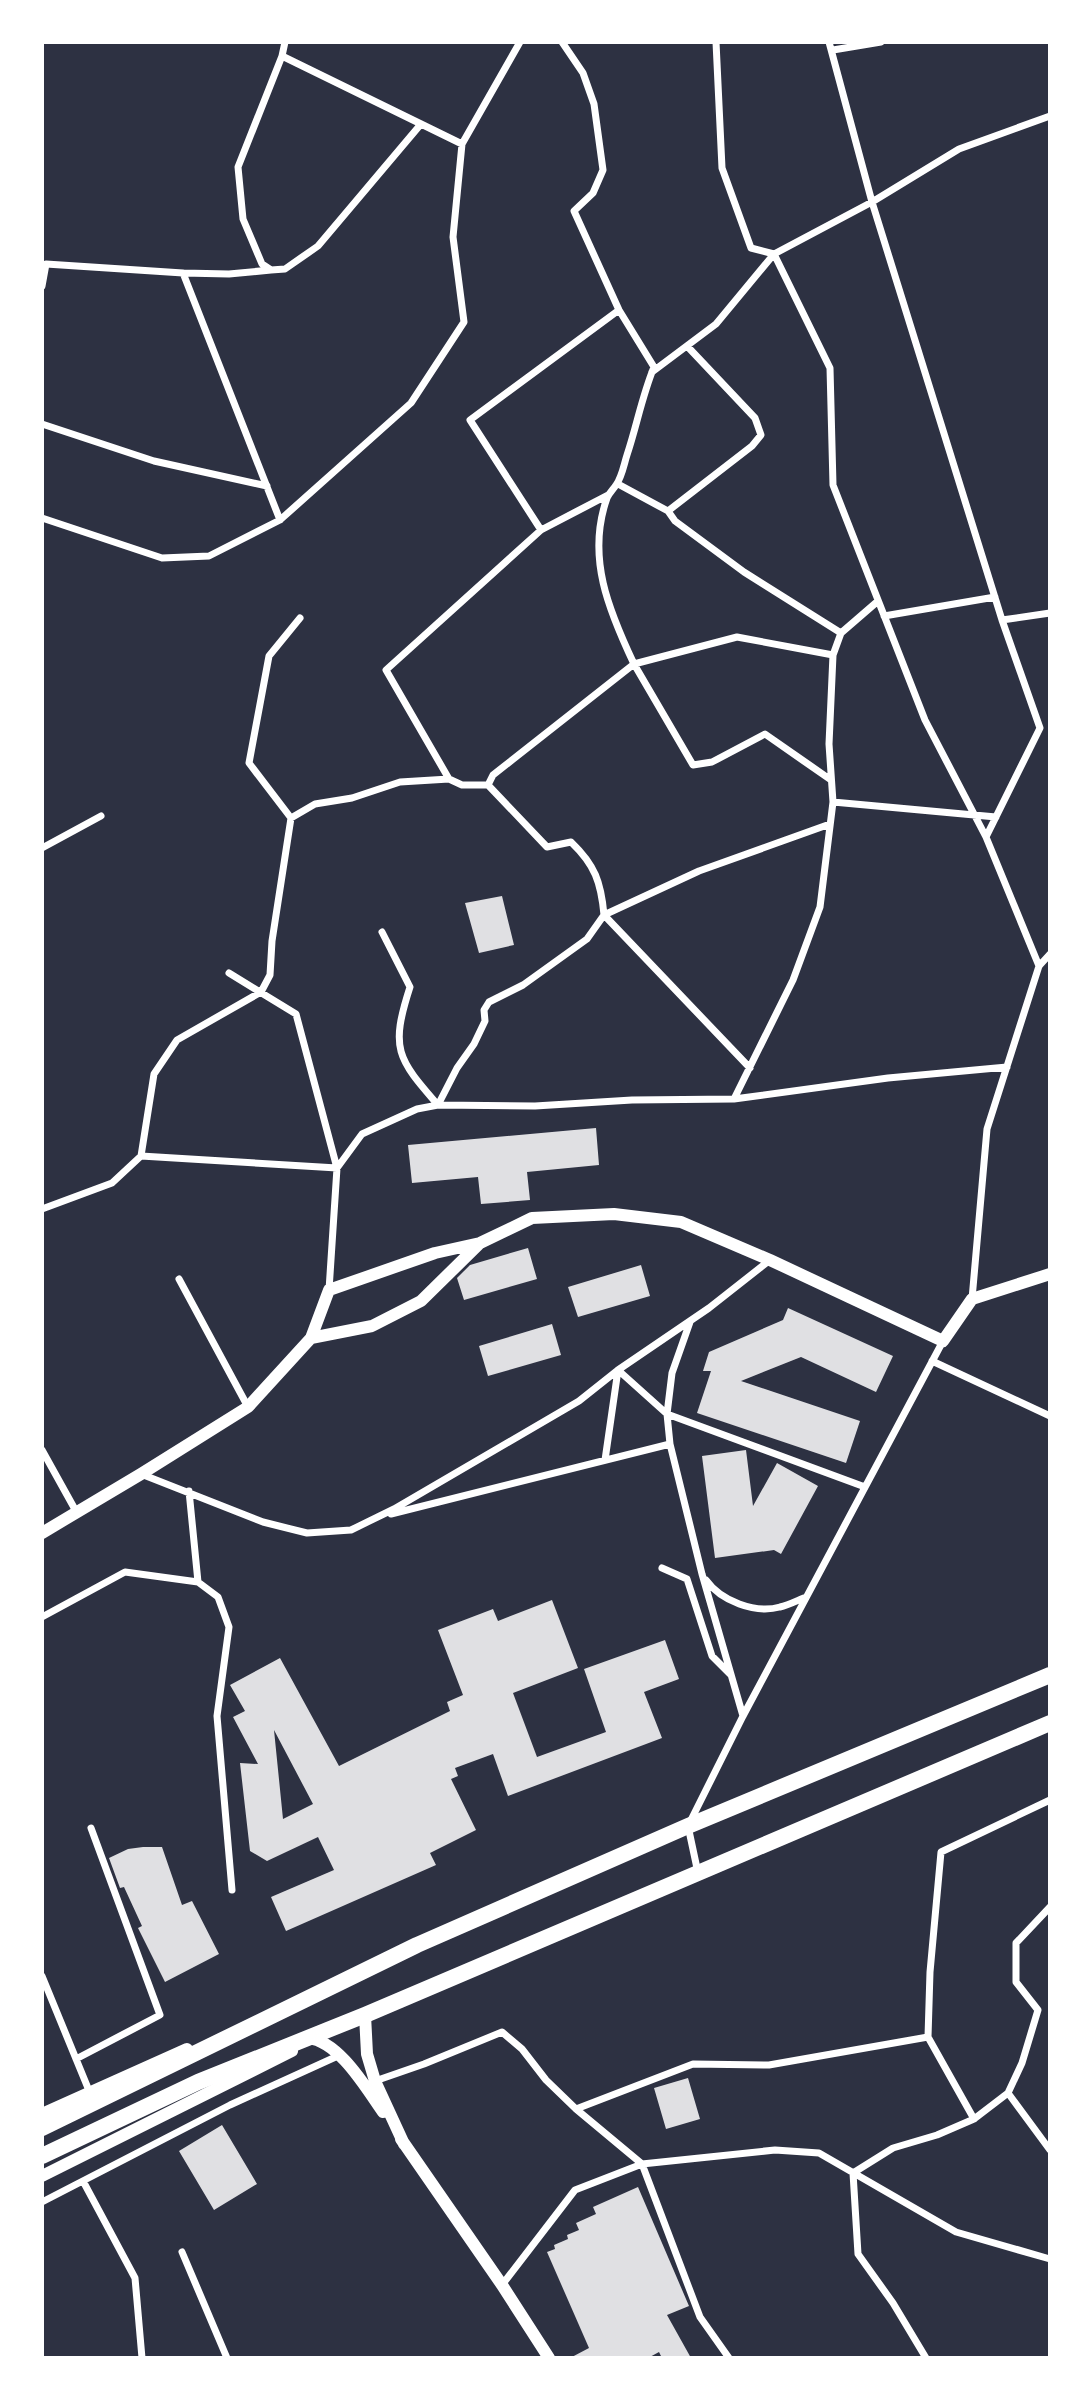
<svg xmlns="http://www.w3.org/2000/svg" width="1092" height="2400" font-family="Poppins,sans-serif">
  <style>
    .building { fill: #e0e0e3; fill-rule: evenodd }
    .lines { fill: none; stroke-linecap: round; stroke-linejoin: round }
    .minor { stroke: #fff; stroke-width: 7 }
    .tertiary { stroke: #fff; stroke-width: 12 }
    .trunk { stroke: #fff; stroke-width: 16 }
  </style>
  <rect width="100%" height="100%" fill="#2d3142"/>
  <path class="building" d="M502,896l12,49 -35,8 -14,-50z
    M596,1128l3,37 -72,7 3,28 -49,4 -3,-27 -66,6 -4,-38z
    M528,1248l9,31 -73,21 -7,-22 13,-13z
    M641,1265l9,31 -72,21 -10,-30z
    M788,1308l105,48 -17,36 -75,-35 -60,24 119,40 -14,42 -149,-50 14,-42h-8l6,-19 74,-32z
    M552,1324l9,31 -73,21 -9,-30z
    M746,1450l7,56 24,-43 41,23 -37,68 -7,-4 -59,8 -13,-102z
    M552,1600l26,68 -65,25 24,64 69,-25 -22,-63 81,-29 14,39 -35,13 18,46 -154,58 -15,-42 -38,14 3,8 -7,3 25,51 -46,23 6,12 -150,66 -15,-34 63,-27 -16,-33 -51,24 -17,-10 -10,-88 18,1 -25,-47 12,-6 -15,-26 50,-27 59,108 111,-55 -3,-9 16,-7 -25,-65 55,-21 5,12zM274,1730l39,74 -30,15z
    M143,1847h19l20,58 10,-4 27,53 -54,28 -27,-54 4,-2 -18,-39 -4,1 -11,-30 19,-9z
    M688,2078l12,41 -34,10 -12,-41z
    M222,2125l35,59 -43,26 -35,-59z
    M638,2187l51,119 -22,9 24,43h-29l-3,-6 -11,6h-78l19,-10 -42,-96 8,-3 -1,-4 14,-6 -1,-4 12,-5 -3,-7 20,-9 -3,-7z"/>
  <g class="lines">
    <path class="minor" d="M562,42l21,31 11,31 9,66 -10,23 -19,18 45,99 35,57c-12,29 -17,58 -27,88 -3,9 -5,22 -11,30 -3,5 -7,8 -9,13 -21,59 2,113 27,166l-141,111 -5,10 59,62 24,-5c24,23 30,40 33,73l-17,24 -64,46 -34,17 -5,8 1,11 -11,23 -17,24 -19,37 97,1 97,-6 102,-1
      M716,42l6,126 29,80 23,6 56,114 3,117 92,235 61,117 54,-109 -38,-108 -130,-418 -43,-160
      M833,50l48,-8
      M282,56l3,-14
      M271,270l14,-1 33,-23 103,-122
      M42,286l4,-22 137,9
      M652,372l64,-48 58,-70 98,-52 87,-53 91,-33
      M42,424l112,37 113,25
      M618,484l50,27 7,10 69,51 97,61
      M668,511l84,-65 9,-11 -6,-17 -68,-72
      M42,518l120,40 47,-2 71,-36 131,-117 53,-81 -11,-85 9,-93 58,-102
      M280,520l-97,-247 46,1 42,-4 -9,-6 -19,-45 -5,-52 44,-111 180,88
      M541,530l-71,-110 149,-110
      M878,601l-37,32 -8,22 -4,89 4,58 -13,105 -27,73 -59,119 154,-21 119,-11
      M884,616l111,-19
      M1002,620l48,-7
      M449,779l-63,-109 155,-140 67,-35
      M831,780l-66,-46 -53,28 -19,3 -59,-101 103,-27 96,18
      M833,802l163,15
      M291,818l24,-14 37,-6 48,-16 49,-3 13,6h26
      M986,837l53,129
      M42,848l59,-32
      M382,932l28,55c-20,62 -13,71 28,118
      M229,973l67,41 41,154 -196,-12 13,-82 23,-34 84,-48 9,-17 2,-34 19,-123 -42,-55 20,-107 31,-38
      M750,1068l-146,-153 95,-44 131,-47
      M42,1209l70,-26 29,-27
      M179,1279l69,128
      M329,1290l8,-122 25,-34 55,-25 21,-4
      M972,1299l15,-170 52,-163 11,-12
      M690,1322l-18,51 -5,41 198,73
      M932,1361l118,55
      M42,1450l35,63
      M605,1460l13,-90 49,44 3,30 32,130 41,142
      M141,1474l122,48 44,11 44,-3 43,-21 185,-108 39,-31 91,-62 61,-48
      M189,1491l9,91 20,15 11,30 -12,89 15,174
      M391,1514l279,-70
      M662,1568l25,11 25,77 18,18
      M706,1580c15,21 49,34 74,27 9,-2 18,-7 26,-10
      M42,1617l83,-45 73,10
      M698,1873l-10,-47 55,-110 200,-375
      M42,1976l48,117
      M76,2059l84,-44 -69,-187
      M375,2081l49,-17 78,-32 20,17 24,31 30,29 66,55 133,-14 44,3 137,79 94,27
      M1008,2093l14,-30 16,-53 -22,-28v-39l34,-36
      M576,2109l117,-45 76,1 159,-28
      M974,2119l34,-26 42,57
      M83,2181l52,97 7,80
      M42,2202l188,-97 110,-50
      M182,2252l45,106
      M502,2285l73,-95 67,-26 58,153 29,41
      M926,2358l-33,-55 -35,-49 -5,-81 40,-25 44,-13 37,-16 -46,-82 2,-65 11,-120 109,-52"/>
    <path class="tertiary" d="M311,1338l61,-12 49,-25 59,-58
      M42,1533l99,-59 107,-67 63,-69 18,-48 106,-37 45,-10 52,-25 82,-4 67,8 89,38 173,81 29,-42 78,-25
      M359,2018l6,-3 2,39 8,27 29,63
      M308,2038c31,3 58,50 75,74
      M42,2114l145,-65
      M401,2139l101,146 47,73
      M42,2176l250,-125"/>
    <path class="trunk" d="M42,2128l375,-183 271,-119 362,-151
      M42,2156l156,-74 167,-67 685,-292"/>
  </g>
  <rect width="1092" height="2400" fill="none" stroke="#ffffff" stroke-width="88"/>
</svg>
